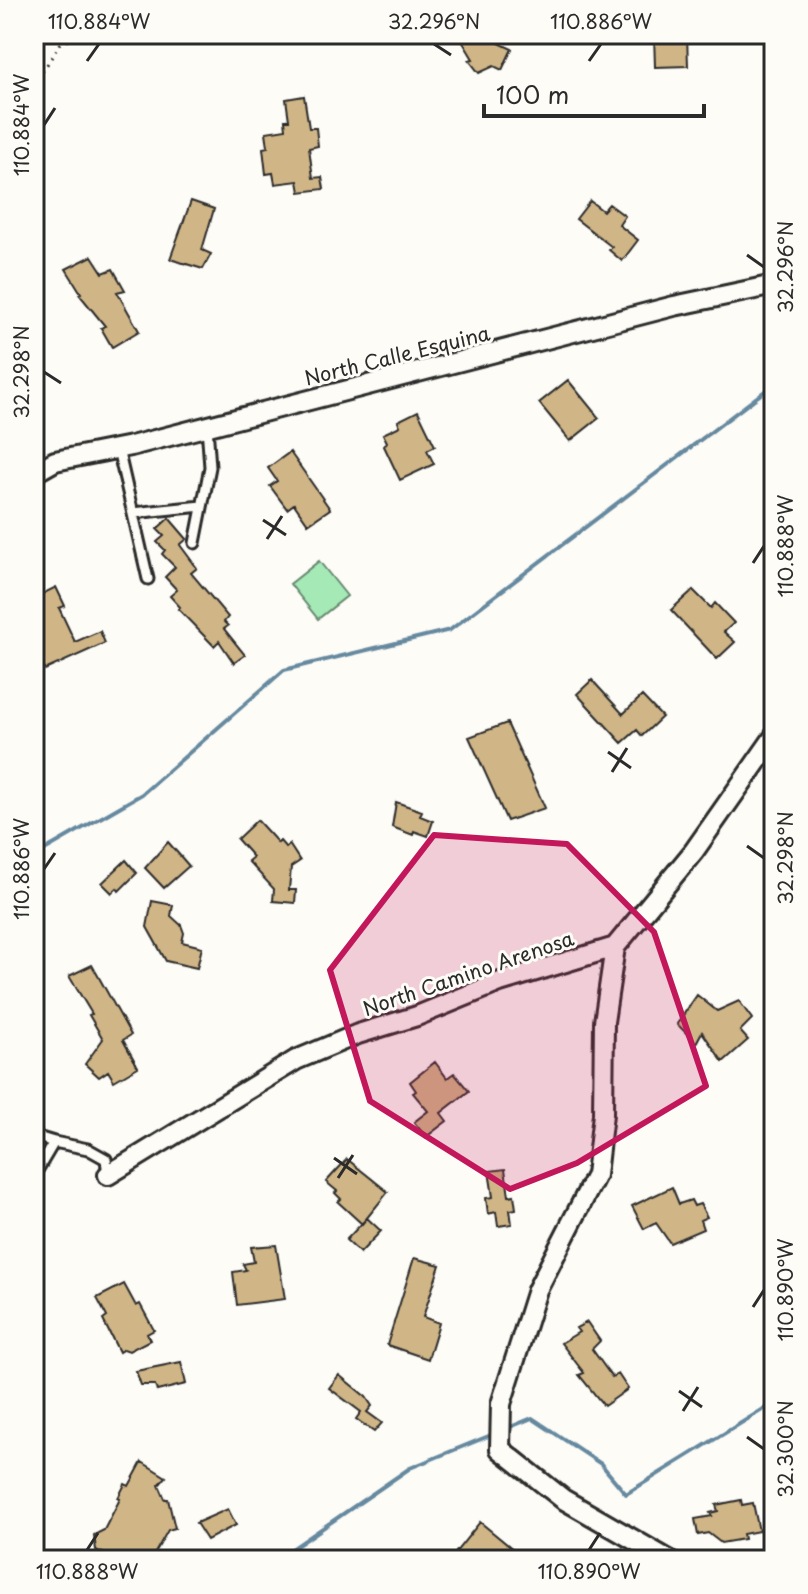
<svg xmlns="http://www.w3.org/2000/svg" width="808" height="1594" font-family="'Playpen Sans',sans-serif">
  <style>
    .green { fill: #a4e9b6; stroke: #688a70; stroke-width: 2 }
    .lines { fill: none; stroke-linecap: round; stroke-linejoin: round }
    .stream { stroke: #66899f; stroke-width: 4 }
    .building { fill: #d0b586; stroke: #2b2b2b; stroke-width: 2 }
    .service-casing { stroke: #2b2b2b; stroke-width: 15 }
    .minor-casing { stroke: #2b2b2b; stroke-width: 24 }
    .path { stroke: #2b2b2b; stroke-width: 3; stroke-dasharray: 2 6; stroke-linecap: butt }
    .service { stroke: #fdfcf7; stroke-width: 9 }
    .minor { stroke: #fdfcf7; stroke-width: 18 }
    .marked { fill: #c2185b; fill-opacity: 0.2; stroke: #c2185b; stroke-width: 6; stroke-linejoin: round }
    .ticks { fill: none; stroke: #2b2b2b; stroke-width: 3 }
    .labels { text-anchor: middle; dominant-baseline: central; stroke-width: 6; stroke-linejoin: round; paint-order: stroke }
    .street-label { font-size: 20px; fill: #2b2b2b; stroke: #fdfcf7 }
    .neatline { fill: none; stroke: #2b2b2b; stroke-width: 3 }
    .ticks-label { font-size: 20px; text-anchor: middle; fill: #2b2b2b }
  </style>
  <rect width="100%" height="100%" fill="#fdfcf7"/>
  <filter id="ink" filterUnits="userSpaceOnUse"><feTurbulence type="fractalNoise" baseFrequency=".0125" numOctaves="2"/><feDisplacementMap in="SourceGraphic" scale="16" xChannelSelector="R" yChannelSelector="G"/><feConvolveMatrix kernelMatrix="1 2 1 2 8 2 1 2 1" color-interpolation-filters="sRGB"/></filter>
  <g filter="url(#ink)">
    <path class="green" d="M319,561l28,35 -29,23 -28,-35z"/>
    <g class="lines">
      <path class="stream" d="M34,856l108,-62 142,-124 166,-40 324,-246
        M508,1428l24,-10 69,46 25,30 141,-87 7,-14
        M276,1560l134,-92 86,-35"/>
    </g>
    <path class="building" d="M458,34h35l6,9 13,6 -10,21 -8,-4 -15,7 -10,-13 4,-1z
      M654,34h33l1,32 -33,1z
      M304,96l5,32h7l2,18 -9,2 4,30 9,-1 2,12 -24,3 -2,-11 -23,3 -2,-11 -7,1 -3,-26 5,-1 -2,-15 20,-3 -1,-9h4l-3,-21z
      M191,201l23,8 -12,41 9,4 -8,15 -33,-10z
      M590,201l13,10 6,-7 16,12 -6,9 19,15 -16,21 -13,-11 3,-3 -36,-28z
      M92,256l11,17 10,-4 12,21 -8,2 22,39 -27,16 -11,-19 4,-2 -26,-32 2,-1 -15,-24z
      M568,380l31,38 -29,23 -31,-38z
      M418,411l17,35 -8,4 7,14 -34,16 -16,-34 3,-4 -4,-8 17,-8 -2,-5z
      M290,452l40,57 -22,15 -14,-20 -7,5 -17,-23 7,-5 -9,-13z
      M169,518l18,21 -7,6 17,23 -6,5 37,44 -4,5 4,4 -4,3 21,26 -11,8 -15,-22 -5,5 -36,-37 2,-2 -10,-11 7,-6 -12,-13 10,-10 -13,-13 3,-4 -8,-8 7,-6 -7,-7z
      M56,587l9,19 -6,2 16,34 25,-11 5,12 -60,27 -11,-24v-48z
      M693,590l18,18 4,-5 19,20 -10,9 11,10 -18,17 -46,-49z
      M592,680l31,34 19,-18 20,21 -20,19 -5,-6 -15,13 -45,-49z
      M507,723l38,85 -38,13 -38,-84z
      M396,802l26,9 -2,5 13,5 -5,15 -14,-5 -1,4 -21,-8z
      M257,820l21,23 2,-2 6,7 3,-4 11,17 -9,6 -2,23h7l-1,13 -22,-2 1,-12 -26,-28 5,-4 -16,-18z
      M168,842l21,24 -25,22 -19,-20z
      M126,860l11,13 -18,18 -2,-3 -5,5 -10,-10z
      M152,901l21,4 -2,11 10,9 3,8 -2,9 20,5 -5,21 -31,-7 -19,-34z
      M92,965l39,70 -8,5 15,27 -24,14 -6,-10 -9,6 -14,-13 18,-25 -14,-24 3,-1 -23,-38z
      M697,995l20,16 22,-10 13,18 -12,12 8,9 -25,22 -21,-30 -6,11 -19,-19z
      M435,1062l12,16 7,-5 15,18 -28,22 6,8 -21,16 -12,-15 14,-11 -15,-18 3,-2 -6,-9z
      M347,1159l41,33 -26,32 -24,-22 3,-3 -6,-6 2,-2 -11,-9z
      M505,1169l4,27 5,-1 2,14 -6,1 2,14 -14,2 -2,-14 -8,2 -2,-16 7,-1 -4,-26z
      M672,1187l7,17 12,-4 3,6 6,-2 7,13 -7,3 3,9 -33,14 -14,-20 -12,6 -12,-23z
      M367,1218l14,13 -21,22 -14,-13z
      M276,1245l9,54 -48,6 -4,-33 13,-2 -3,-6 11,-2 -3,-15z
      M414,1258l26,7 -17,52 16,6 -11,36 -41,-14z
      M124,1284l12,22 4,-2 14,26 -7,4 3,6 -21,11 -5,-2 -5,3 -16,-32 4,-3 -10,-19z
      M587,1322l13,19 -8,8 20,28 6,-3 10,15 -24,17 -25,-31 5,-2 -23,-30 18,-11 -3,-4z
      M181,1362l5,22 -29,7 -2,-6h-14l-5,-14z
      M339,1375l27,22 6,9 -5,6 15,11 -8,9 -18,-13 5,-7 -32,-24z
      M142,1462l24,15 -7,8 6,14h3l7,29 -7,2 -17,30h-34l-21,-10 -2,-15 10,-5 16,-31 -2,-1 7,-14 4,2z
      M741,1500l1,5 11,-2 6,28 -16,3 1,5 -23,4 -13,-10 -10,2 -3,-16 17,-3 -2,-3 8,-2 -2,-6z
      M228,1509l8,16 -29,15 -11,-17z
      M480,1522l34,28 -8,10h-41l-9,-8z"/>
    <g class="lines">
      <defs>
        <path id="service" d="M118,449l30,130
          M133,513l69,-7
          M195,543l15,-76 -3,-41
          M34,1136l20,6
          M34,1171l4,-2 16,-27 34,7 18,10 2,16"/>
        <path id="minor" d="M34,473l21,-12 76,-15 543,-140 100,-21
          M615,947l-11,75 -1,92 -7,61 -59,115 -36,114 -1,45 63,50 106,61
          M108,1175l188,-115 62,-26 59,-18 83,-34 115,-35 79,-96 80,-114"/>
      </defs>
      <use href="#service" class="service-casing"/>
      <use href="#minor" class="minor-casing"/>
      <path class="path" d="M34,85l26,-41 22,-10"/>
      <use href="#service" class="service"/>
      <use href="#minor" class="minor"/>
    </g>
  </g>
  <path class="marked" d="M434,835l133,9 87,88 52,154 -129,77 -67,26 -140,-88 -40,-131z"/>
  <path class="ticks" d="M434,44l17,11M87,61l12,-17M589,61l12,-17M44,125l11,-17M747,255l17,12M44,372l17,11M263,520l23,15M267,539l15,-23M753,563l11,-17M608,752l23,16M612,772l15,-24M747,846l17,12M44,869l11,-16M334,1158l23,16M338,1178l15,-23M753,1307l11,-17M679,1391l23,16M683,1411l15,-24M747,1437l17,12M87,1550l11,-17M589,1550l11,-17"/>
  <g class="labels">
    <g class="street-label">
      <text transform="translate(397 355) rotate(-14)">North Calle Esquina</text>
      <text transform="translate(468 973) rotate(-19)">North Camino Arenosa</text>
    </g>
  </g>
  <rect width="808" height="1594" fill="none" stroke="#fdfcf7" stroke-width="88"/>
  <path d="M484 104v12h220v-12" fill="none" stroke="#2b2b2b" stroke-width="4"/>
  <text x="496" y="104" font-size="24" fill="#2b2b2b" stroke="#fdfcf7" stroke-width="6" paint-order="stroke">100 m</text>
  <rect x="44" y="44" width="720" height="1506" class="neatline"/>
  <g class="ticks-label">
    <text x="99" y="29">110.884°W</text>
    <text x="434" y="29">32.296°N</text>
    <text x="601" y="29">110.886°W</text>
    <text transform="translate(22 125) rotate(-90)" y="7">110.884°W</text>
    <text transform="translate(786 267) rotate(-90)" y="7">32.296°N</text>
    <text transform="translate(22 372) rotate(-90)" y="7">32.298°N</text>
    <text transform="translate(786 546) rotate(-90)" y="7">110.888°W</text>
    <text transform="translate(786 858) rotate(-90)" y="7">32.298°N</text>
    <text transform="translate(22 869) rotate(-90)" y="7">110.886°W</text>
    <text transform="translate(786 1290) rotate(-90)" y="7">110.890°W</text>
    <text transform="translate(786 1449) rotate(-90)" y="7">32.300°N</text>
    <text x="87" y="1579">110.888°W</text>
    <text x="589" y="1579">110.890°W</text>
  </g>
</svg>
